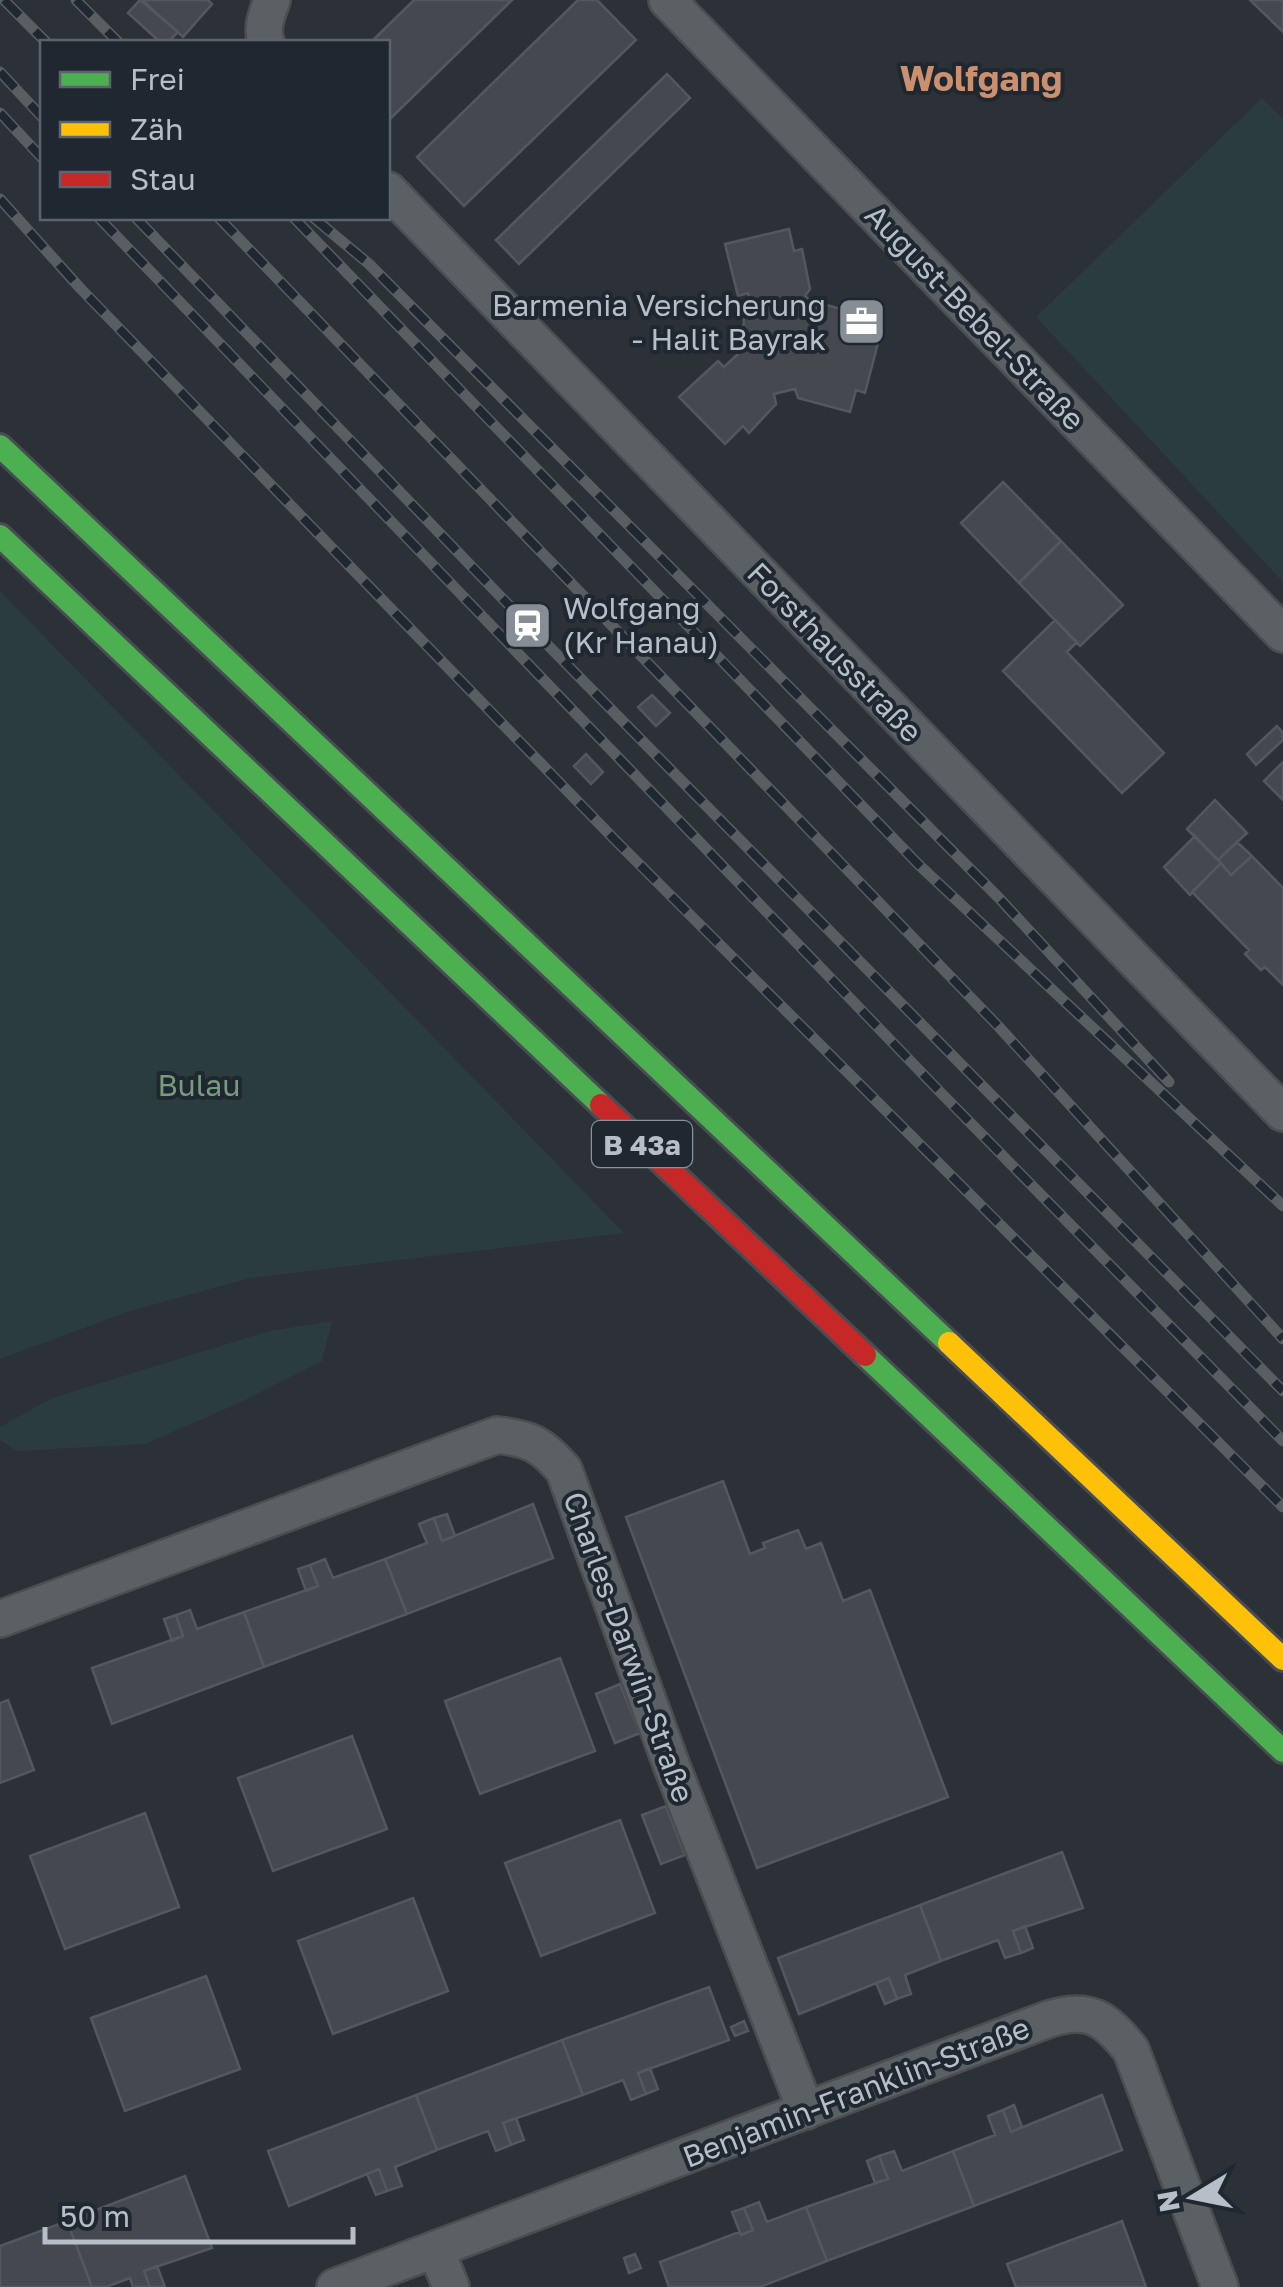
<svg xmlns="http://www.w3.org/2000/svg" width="1283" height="2287" font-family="'Golos Text',sans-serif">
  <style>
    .green { fill: #2a3c3d }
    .building { fill: #45494f; stroke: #53585f; stroke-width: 2.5 }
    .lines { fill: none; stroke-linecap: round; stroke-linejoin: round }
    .street-casing { stroke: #4a4d52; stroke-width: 40 }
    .fast-casing { stroke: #484d53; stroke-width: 28 }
    .slow-casing { stroke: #484d53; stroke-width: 28 }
    .jam-casing { stroke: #484d53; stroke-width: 28 }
    .street { stroke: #5b6065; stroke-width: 35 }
    .fast { stroke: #4caf50; stroke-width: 22 }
    .slow { stroke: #ffc107; stroke-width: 22 }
    .jam { stroke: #c62828; stroke-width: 22 }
    .rail-casing { stroke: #595e63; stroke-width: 11 }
    .rail { stroke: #1f2831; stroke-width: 8; stroke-dasharray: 22; stroke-linecap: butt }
    .labels { text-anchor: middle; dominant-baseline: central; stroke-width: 8; stroke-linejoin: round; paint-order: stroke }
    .shield { fill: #1f2831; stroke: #89919a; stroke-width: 2.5 }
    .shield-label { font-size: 28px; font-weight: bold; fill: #b6bec7 }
    .poi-label { font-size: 30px; fill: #b6bec7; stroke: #1f2831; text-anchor: end }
    .street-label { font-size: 30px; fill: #b6bec7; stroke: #1f2831 }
    .park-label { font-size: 30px; fill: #779b7d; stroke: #1f2831 }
    .quarter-label { font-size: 35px; font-weight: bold; fill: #ca906f; stroke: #1f2831 }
  </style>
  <rect width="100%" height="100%" fill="#2c3137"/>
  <path class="green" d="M1262,98l21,21v463l-247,-265z
    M0,591l624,642 -374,45 -123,34 -127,47z
    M332,1321l-10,40 -83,42 -94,41 -128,7 -17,-11v-13l52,-29 217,-67z"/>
  <path class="building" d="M140,0l38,32 -10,10h-8l-32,-29z
    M142,0h66l4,4 -29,33z
    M414,0h98l-124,121v-79h-17z
    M578,0h19l39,40 -172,166 -47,-49z
    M1250,0h33v32z
    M667,74l23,24 -171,166 -23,-24z
    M789,229l5,22 8,-2 8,40 -5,7 15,15 6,-6 49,13 -6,23 9,2 -13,50 -9,-3 -6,22 -52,-14 -3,-9 -21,5 2,10 -27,29 -6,-7 -18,18 -46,-47 39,-36 6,6 16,-15 -6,-6 10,-23 -1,-7 10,-3 -5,-20 -10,3 -13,-52z
    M1003,482l58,59 -42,42 -58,-60z
    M1061,541l62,64 -43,41 -61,-63z
    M1055,620l22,22 -10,10 97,101 -42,40 -119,-122z
    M652,695l18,18 -14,13 -18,-19z
    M1277,726l6,7v7l-27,25 -9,-11z
    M586,754l17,18 -12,12 -17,-18z
    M1283,762v38l-19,-19z
    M1215,800l32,33 -29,27 -31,-31z
    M1195,836l26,27 -31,32 -26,-28z
    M1237,842l15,14 -21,19 -13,-15z
    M1252,856l31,32v97l-18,-18 -4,3 -16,-16 4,-4 -57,-58 29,-29 10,12z
    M723,1481l27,73 15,-6 -2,-5 35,-13 8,19 15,-6 22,58 27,-11 78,207 -191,71 -131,-351z
    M533,1504l20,54 -146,56 -22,-55 42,-16 -8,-19 15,-6 8,23z
    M447,1514l8,22 -13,5 -8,-23z
    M325,1559l8,19 52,-19 22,55 -143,53 -20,-55 74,-26 -8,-21z
    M310,1565l8,21 -12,5 -8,-22z
    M190,1610l7,19 47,-17 20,55 -152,57 -20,-56 91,-32 -7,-21z
    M176,1615l7,21 -11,5 -8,-22z
    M560,1658l35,93 -115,43 -35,-93z
    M620,1684l20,49 -25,10 -19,-49z
    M8,1700l26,70 -34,13v-80z
    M352,1736l35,93 -114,42 -35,-93z
    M666,1806l19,49 -24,9 -19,-49z
    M145,1813l34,94 -114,42 -35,-93z
    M620,1820l35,93 -114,43 -36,-93z
    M1062,1852l21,56 -70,23 8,22 -16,5 -7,-18 -57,21 -21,-56z
    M413,1898l35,93 -115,43 -35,-93z
    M920,1905l21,56 -36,14 6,19 -14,5 -8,-21 -90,36 -21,-56z
    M1025,1926l8,22 -12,5 -8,-22z
    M206,1976l34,93 -115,42 -34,-93z
    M889,1978l8,21 -12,5 -9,-21z
    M709,1987l20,53 -91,33 8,21 -15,6 -8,-20 -40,15 -21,-55z
    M744,2021l4,10 -13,5 -4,-9z
    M562,2040l21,55 -80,28 8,22 -15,6 -8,-20 -51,19 -21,-55z
    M650,2068l8,21 -12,5 -8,-21z
    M416,2095l21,55 -42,17 7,19 -15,5 -8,-22 -90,37 -21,-55z
    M1102,2095l20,55 -148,56 -21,-55 42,-16 -7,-19 15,-6 8,22z
    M1014,2105l8,22 -11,5 -8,-22z
    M516,2118l8,22 -13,5 -8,-22z
    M894,2151l8,20 51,-20 21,55 -147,55 -21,-54 82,-28 -9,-23z
    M879,2156l9,23 -13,4 -8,-22z
    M379,2169l8,22 -11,4 -9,-21z
    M185,2176l27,72 -68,23 6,16h-17l-3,-9 -24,9h-14l-25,-66z
    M759,2202l8,20 39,-15 21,54 -67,26h-91l-9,-25 79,-30 2,3 12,-5 -9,-22z
    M744,2208l9,22 -12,5 -9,-23z
    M67,2221l25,66h-92v-41z
    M1122,2221l24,66h-130l-9,-23z
    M635,2254l6,14 -12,5 -5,-15z
    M157,2266l8,21h-15l-6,-16z"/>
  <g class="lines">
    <defs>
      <path id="street" d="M667,0l616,634
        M266,42c-5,-14 1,-28 6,-42
        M388,190l895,923
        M0,1619l497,-184c34,4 44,9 67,35l107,294 135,347
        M436,2250l15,37
        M335,2287l714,-268c41,-13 57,0 82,31l89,237"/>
      <path id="fast" d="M0,446l949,897
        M0,536l601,569
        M865,1355l418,396"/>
      <path id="slow" d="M949,1343l334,316"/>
      <path id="jam" d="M601,1105l264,250"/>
    </defs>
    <use href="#street" class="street-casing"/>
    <use href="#fast" class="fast-casing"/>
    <use href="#slow" class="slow-casing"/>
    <use href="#jam" class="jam-casing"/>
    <use href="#street" class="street"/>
    <use href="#fast" class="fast"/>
    <use href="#slow" class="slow"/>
    <use href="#jam" class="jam"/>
    <defs>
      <path id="rail" d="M4,0l42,42
        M76,0l42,42
        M0,72l42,45
        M0,113l42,45
        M0,199l80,89 537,554 666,665
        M99,218l844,877 340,346
        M136,218l392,407 755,766
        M219,218l780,809 284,312
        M294,218l625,647 364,341
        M314,218l55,46 630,634 170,184"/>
    </defs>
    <use href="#rail" class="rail-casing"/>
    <use href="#rail" class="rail"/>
  </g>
  <defs>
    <symbol id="office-square" viewBox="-11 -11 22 22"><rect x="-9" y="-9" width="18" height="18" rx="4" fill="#868d95" stroke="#1f2831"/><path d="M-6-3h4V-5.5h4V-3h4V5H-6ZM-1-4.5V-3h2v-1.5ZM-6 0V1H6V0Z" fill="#fff"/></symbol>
    <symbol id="station-square" viewBox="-11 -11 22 22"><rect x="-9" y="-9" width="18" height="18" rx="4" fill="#868d95" stroke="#1f2831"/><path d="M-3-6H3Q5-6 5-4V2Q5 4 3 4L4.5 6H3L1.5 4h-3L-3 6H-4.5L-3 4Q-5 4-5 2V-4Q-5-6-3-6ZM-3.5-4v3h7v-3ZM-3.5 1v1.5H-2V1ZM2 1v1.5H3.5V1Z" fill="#fff"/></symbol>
  </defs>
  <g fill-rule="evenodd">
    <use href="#office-square" x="834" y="294" width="55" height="55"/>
    <use href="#station-square" x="500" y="598" width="55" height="55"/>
  </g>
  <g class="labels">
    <rect class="shield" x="592" y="1121" width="100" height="46" rx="8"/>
    <g class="shield-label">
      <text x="642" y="1144">B 43a</text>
    </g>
    <g class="poi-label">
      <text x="826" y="305">Barmenia Versicherung<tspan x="826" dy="34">- Halit Bayrak</tspan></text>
      <text x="563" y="608" text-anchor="start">Wolfgang<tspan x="563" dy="34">(Kr Hanau)</tspan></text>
    </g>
    <g class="street-label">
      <text transform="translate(975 317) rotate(46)">August-Bebel-Straße</text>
      <text transform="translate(835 652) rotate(46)">Forsthausstraße</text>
      <text transform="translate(629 1647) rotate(70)">Charles-Darwin-Straße</text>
      <text transform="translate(856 2092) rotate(-21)">Benjamin-Franklin-Straße</text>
    </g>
    <g class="park-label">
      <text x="199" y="1085">Bulau</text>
    </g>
    <g class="quarter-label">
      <text x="981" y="78">Wolfgang</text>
    </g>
  </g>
  <rect x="40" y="40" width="350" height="180" fill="#1f2831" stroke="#5b646d" stroke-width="2.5"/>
  <rect x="60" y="72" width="50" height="15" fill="#4caf50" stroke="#5b646d" stroke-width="2.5"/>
  <text x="130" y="90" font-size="30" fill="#b6bec7">Frei</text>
  <rect x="60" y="122" width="50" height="15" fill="#ffc107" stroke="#5b646d" stroke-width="2.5"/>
  <text x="130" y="140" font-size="30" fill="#b6bec7">Zäh</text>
  <rect x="60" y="172" width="50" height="15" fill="#c62828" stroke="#5b646d" stroke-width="2.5"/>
  <text x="130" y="190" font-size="30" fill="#b6bec7">Stau</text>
  <g transform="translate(1193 2197) rotate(260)" stroke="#1f2831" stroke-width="8" paint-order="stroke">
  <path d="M0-8L18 38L0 25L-18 38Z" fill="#b6bec7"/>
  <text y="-15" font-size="28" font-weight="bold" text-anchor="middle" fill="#b6bec7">N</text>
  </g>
  <path d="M45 2227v15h308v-15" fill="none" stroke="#b6bec7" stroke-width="5"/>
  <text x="60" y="2227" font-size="30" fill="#b6bec7" stroke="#1f2831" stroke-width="8" paint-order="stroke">50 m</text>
</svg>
